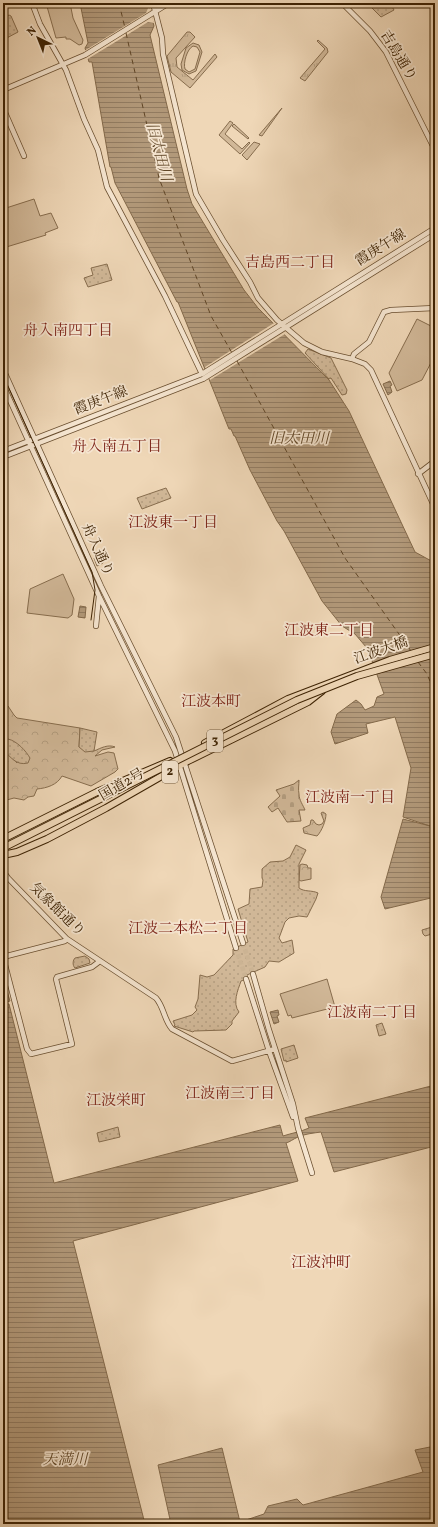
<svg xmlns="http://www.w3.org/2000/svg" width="438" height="1527" font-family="Vollkorn,'Noto Serif JP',serif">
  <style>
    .grass { fill: url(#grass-tufts); stroke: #876d4e }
    .forest { fill: url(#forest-crowns); stroke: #876d4e }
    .cemetery { fill: url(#cemetery-stones); stroke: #876d4e }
    .park { fill: url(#park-dots); stroke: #876d4e }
    .pitch { fill: #d1b898; stroke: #876d4e; fill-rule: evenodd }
    .water { fill: url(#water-rules); stroke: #83694a }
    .pier { fill: #efd7b7 }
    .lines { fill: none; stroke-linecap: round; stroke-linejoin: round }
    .ferry { stroke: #604627; stroke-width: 1; stroke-dasharray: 5 4; stroke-linecap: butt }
    .tertiary-tunnel { stroke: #cbb393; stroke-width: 4.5; stroke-dasharray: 4.5 2; stroke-linecap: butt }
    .tertiary-casing { stroke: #6a4f30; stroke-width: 6 }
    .trunk-casing { stroke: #3d2203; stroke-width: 8 }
    .tertiary { stroke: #f5e5d0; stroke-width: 4.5 }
    .trunk { stroke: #efd7b7; stroke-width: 6 }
    .tram { stroke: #3d2203; stroke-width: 1 }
    .motorway-bridge-casing { stroke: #3d2203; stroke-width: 8; stroke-linecap: butt }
    .motorway-bridge { stroke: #efd7b7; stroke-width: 6 }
    .labels { text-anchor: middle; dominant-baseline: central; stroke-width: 3.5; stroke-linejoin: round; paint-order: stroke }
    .shield { fill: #f5e5d0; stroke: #745c40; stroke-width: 1 }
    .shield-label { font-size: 13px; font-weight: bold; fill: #3d2203 }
    .street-label { font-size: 14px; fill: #3d2203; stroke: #f5e5d0 }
    .water-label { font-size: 15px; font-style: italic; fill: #604627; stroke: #f5e5d0 }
    .neighbourhood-label { font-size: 15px; fill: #7a1f14; stroke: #f5e5d0 }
  </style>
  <defs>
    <pattern id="grass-tufts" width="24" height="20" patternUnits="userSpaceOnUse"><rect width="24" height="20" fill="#d1b898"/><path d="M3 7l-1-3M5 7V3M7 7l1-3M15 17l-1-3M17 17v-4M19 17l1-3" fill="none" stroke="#b49e81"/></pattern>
    <pattern id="forest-crowns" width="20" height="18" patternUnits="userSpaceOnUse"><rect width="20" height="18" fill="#d1b898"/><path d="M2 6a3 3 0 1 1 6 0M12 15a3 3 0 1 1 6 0" fill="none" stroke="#b49e81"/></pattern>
    <pattern id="cemetery-stones" width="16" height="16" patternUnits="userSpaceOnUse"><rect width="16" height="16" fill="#d1b898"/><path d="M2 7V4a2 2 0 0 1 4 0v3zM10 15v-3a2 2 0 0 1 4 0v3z" fill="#b49e81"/></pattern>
    <pattern id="park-dots" width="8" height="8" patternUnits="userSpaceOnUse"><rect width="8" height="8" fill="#d1b898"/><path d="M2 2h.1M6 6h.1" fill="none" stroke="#b49e81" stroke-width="1.8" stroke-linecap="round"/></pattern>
    <pattern id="water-rules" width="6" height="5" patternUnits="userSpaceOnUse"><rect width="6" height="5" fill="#b2997a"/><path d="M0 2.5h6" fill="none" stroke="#927c62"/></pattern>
  </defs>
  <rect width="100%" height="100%" fill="#efd7b7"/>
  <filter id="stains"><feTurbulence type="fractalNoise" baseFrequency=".005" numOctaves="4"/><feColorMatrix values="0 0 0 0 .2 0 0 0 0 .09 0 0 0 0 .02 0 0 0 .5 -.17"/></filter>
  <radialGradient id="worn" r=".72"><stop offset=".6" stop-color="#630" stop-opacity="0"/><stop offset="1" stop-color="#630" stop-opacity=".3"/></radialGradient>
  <path class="grass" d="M187,32h3l5,5 -19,21 1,9 16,13 22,-26 2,3 -27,31 -19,-16 -4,-16z
    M318,40l9,8 1,4 -23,29 -5,-3 25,-29 -8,-8z
    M282,108l-20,28 -3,-1z
    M230,121l3,2 -8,11 17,15 7,-7 1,1 -10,11 -21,-19z
    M234,124l15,14 -1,1 -16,-13z
    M254,142l6,2 -13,16 -5,-5z"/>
  <path class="forest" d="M3,706h5l6,9 3,3 63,10 -1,19 15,4c7,-3 14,-7 21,-4l-13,3 -7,6 13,-4 6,1 4,16 -3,3 -24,14 -29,-10c-5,9 -15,12 -25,13l-3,7 -6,1 -4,3 -10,-2 -11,3v-52l14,14 -12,-23 -2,3z
    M323,812l3,2c0,6 -4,17 -9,22l-13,-3 -1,-5 7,-3 1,-5h2l3,4 3,1 3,-1 2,-3 -3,-8z
    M302,864l5,1 1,3h3v11l-10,2 -2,-1 1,-15z"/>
  <path class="cemetery" d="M299,780c0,5 -1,9 0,14 0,6 4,11 6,16h-6l2,11 -14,1 -9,-14 -6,4 -4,-5 12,-11 -4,-6 18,-6z"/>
  <path class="park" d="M367,3h23l4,7 -13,7z
    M9,15l2,1 7,16 -15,8v-22z
    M107,264l5,16 -24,7 -4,-9 9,-3 -2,-7z
    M308,349l23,9 16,32 -1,4 -4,1 -11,-17 -2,1 -24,-26z
    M166,488l5,10 -29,11 -5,-11z
    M104,554l-1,9 -6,3 -3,-8z
    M80,728l17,4 -3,19 -9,1 -6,-5z
    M8,739c9,2 18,12 22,19l-2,5c-12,3 -17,-6 -25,-13v-7z
    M296,845l10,5 -7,14v24c5,4 13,2 19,5l-2,6 -9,18 -8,-1 -10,2 -4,4 -6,16 3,5 10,-3 2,13 -15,9 -10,-1 -4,6 -18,8 1,3 -7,3c-3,9 -9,22 -2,31l-7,9v3l-6,6 -32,1 -1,1 -19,-6 1,-1 -2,-4 19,-6 5,-5 -2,-3 3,-8 2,-24 7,2 7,-2 19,-20v-6l15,-7 -10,-33 11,-5 1,-15 12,-2 1,-7 -1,-2v-9l8,-7 13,-1 7,-4z
    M432,927l2,5 -2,2 -7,2 -2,-2 -1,-4z
    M85,956l4,3 1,4 -15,5c-3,-3 -2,-8 0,-10z
    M382,1023l4,11 -7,2 -3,-11z
    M294,1045l4,13 -12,4v-2l-2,1 -3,-12z
    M118,1127l2,10 -21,5 -2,-9z"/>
  <path class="pitch" d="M46,3h24l3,15 10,22 -1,4 -3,1 -9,-6h-4v-2l-10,1z
    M193,43l6,2 3,7 -6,19 -7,3 -7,-4 -1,-6 5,-16zM193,46l4,1 3,5 -5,17 -6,3 -4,-3c-2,-6 2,-20 8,-23z
    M34,199l6,17 11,-3 7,15 -13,5 1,2 -43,13v-39z
    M417,319l18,9v27l-13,25 -25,11 -8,-18z
    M63,574l11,25 -2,16 -4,3 -41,-5 3,-24z
    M327,979l8,28 -43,11 -1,-3 -3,1 -8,-22z"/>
  <path class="water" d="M80,3l68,1 6,22 -4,9 37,154 5,15 52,86 14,18 71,72 20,31 66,141 20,11v334l-50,12 -4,-12 22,-78 27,7 -27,-9 8,-49 -16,-51 -29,7 2,9 -33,11 -4,-12 6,-18 19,-14 5,4 4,6 9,-4 3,-9 7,-3 -13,-36 1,-4 -17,-20 -13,-8 -20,-25 -38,-70 -7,-10 -27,-51 -15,-34h-1l-3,-7h-2l-51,-127h-1l-62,-119 -4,-16h-1l-18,-105h-3l-4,-14 3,-5z
    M390,381l2,4 -2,1 2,6 -4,3 -5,-11z
    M80,606l6,1 -1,11 -7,-1z
    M3,981h1l6,20 -7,2z
    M9,1004l45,179 226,-58 3,11c9,-3 17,-4 26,-8l-4,-10 130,-33v61l-101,26 -13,-40c-7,1 -17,2 -23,5 -5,2 -8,5 -12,6l12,38 -225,60 72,283h-142v-519z
    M278,1010l1,5 -2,1 2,6 -5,2 -4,-12z
    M435,1446v78h-264l-13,-59 64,-17 18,74 24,-8 4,-8 29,-7 6,6 120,-33 -8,-22z"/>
  <path class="pier" d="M149,6l5,17 -6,-1 -62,38 -2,-9 62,-38z
    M274,323l11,11 -75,46 -5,-13z"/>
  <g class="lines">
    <path class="ferry" d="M119,3l6,25
      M126,33l33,145 52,138 21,37
      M237,361l108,197 66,93
      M418,662l9,12 8,19"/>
    <path class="tertiary-tunnel" d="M243,943l10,31
      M236,948l10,31"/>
    <defs>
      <path id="tertiary" d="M32,3l8,21 26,46 18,49 14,31 9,37 58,109 37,78
        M153,3l9,35 1,16 33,140 27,46 27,42 8,16 19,22 27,23 18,9 30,7 13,5 6,6 64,138
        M342,3l28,28 16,21 49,98
        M3,90l82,-35 84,-52
        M3,108l21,48
        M352,359l2,-5 15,-12 15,-30 7,-2 44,-2
        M3,369l98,217 75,151 67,206
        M3,385l96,211 76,155 61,197
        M3,451l199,-77 233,-146
        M3,457l200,-78 232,-145
        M418,474l17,-13
        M96,626l3,-30
        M3,871l5,7 59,61 89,59c8,9 8,22 16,31l60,32 43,-12
        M3,957l24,92 4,5 41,-10 -16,-65 1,-2 35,-10 8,-6
        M3,957l62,-16 2,-2
        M253,974l16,56 24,74 5,24 14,45
        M246,979l23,72 24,66"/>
      <path id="trunk" d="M205,743l83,-44 102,-39 45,-13
        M3,839l94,-47 73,-31
        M3,855l14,-3 30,-13 59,-31 82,-47 120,-59 14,-11"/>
    </defs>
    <use href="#tertiary" class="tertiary-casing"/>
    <use href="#trunk" class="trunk-casing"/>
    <use href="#tertiary" class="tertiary"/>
    <use href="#trunk" class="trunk"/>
    <path class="tram" d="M3,375l89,197 3,18 -4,30"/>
    <defs>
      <path id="motorway-bridge" d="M3,848l294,-148 60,-24 78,-22"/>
    </defs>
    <use href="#motorway-bridge" class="motorway-bridge-casing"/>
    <use href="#motorway-bridge" class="motorway-bridge"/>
  </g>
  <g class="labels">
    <g class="shield">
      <rect x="207" y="730" width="16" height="22" rx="3"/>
      <rect x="162" y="761" width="16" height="22" rx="3"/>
    </g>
    <g class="shield-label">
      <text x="215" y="741">3</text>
      <text x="170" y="772">2</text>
    </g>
    <g class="street-label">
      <text transform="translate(398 56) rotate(59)">吉島通り</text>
      <text transform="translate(381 248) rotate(-32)">霞庚午線</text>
      <text transform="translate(101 401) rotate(-21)">霞庚午線</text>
      <text transform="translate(97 550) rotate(65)">舟入通り</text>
      <text transform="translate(381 651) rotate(-19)">江波大橋</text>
      <text transform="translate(122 785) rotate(-30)">国道2号</text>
      <text transform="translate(57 910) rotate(44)">気象館通り</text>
    </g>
    <g class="water-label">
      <text transform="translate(158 152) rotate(75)">旧太田川</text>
      <text x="299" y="439">旧太田川</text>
      <text x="65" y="1460">天満川</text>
    </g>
    <g class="neighbourhood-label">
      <text x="290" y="263">吉島西二丁目</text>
      <text x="68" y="331">舟入南四丁目</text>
      <text x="117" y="447">舟入南五丁目</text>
      <text x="173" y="523">江波東一丁目</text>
      <text x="329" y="631">江波東二丁目</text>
      <text x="211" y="702">江波本町</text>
      <text x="350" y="798">江波南一丁目</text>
      <text x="188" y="929">江波二本松二丁目</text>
      <text x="372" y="1013">江波南二丁目</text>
      <text x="230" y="1094">江波南三丁目</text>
      <text x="116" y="1101">江波栄町</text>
      <text x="321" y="1263">江波沖町</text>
    </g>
  </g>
  <rect width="438" height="1527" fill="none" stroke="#efd7b7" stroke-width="16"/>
  <rect x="4" y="4" width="430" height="1519" fill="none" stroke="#3d2203" stroke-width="2"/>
  <rect x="8" y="8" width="422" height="1511" fill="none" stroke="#3d2203"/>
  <g transform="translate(38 38) rotate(317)" stroke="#f5e5d0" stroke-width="3" paint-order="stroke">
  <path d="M0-3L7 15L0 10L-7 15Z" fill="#3d2203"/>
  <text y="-6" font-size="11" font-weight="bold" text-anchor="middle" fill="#3d2203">N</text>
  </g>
  <rect width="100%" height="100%" filter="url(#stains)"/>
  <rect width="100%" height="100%" fill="url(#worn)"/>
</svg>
